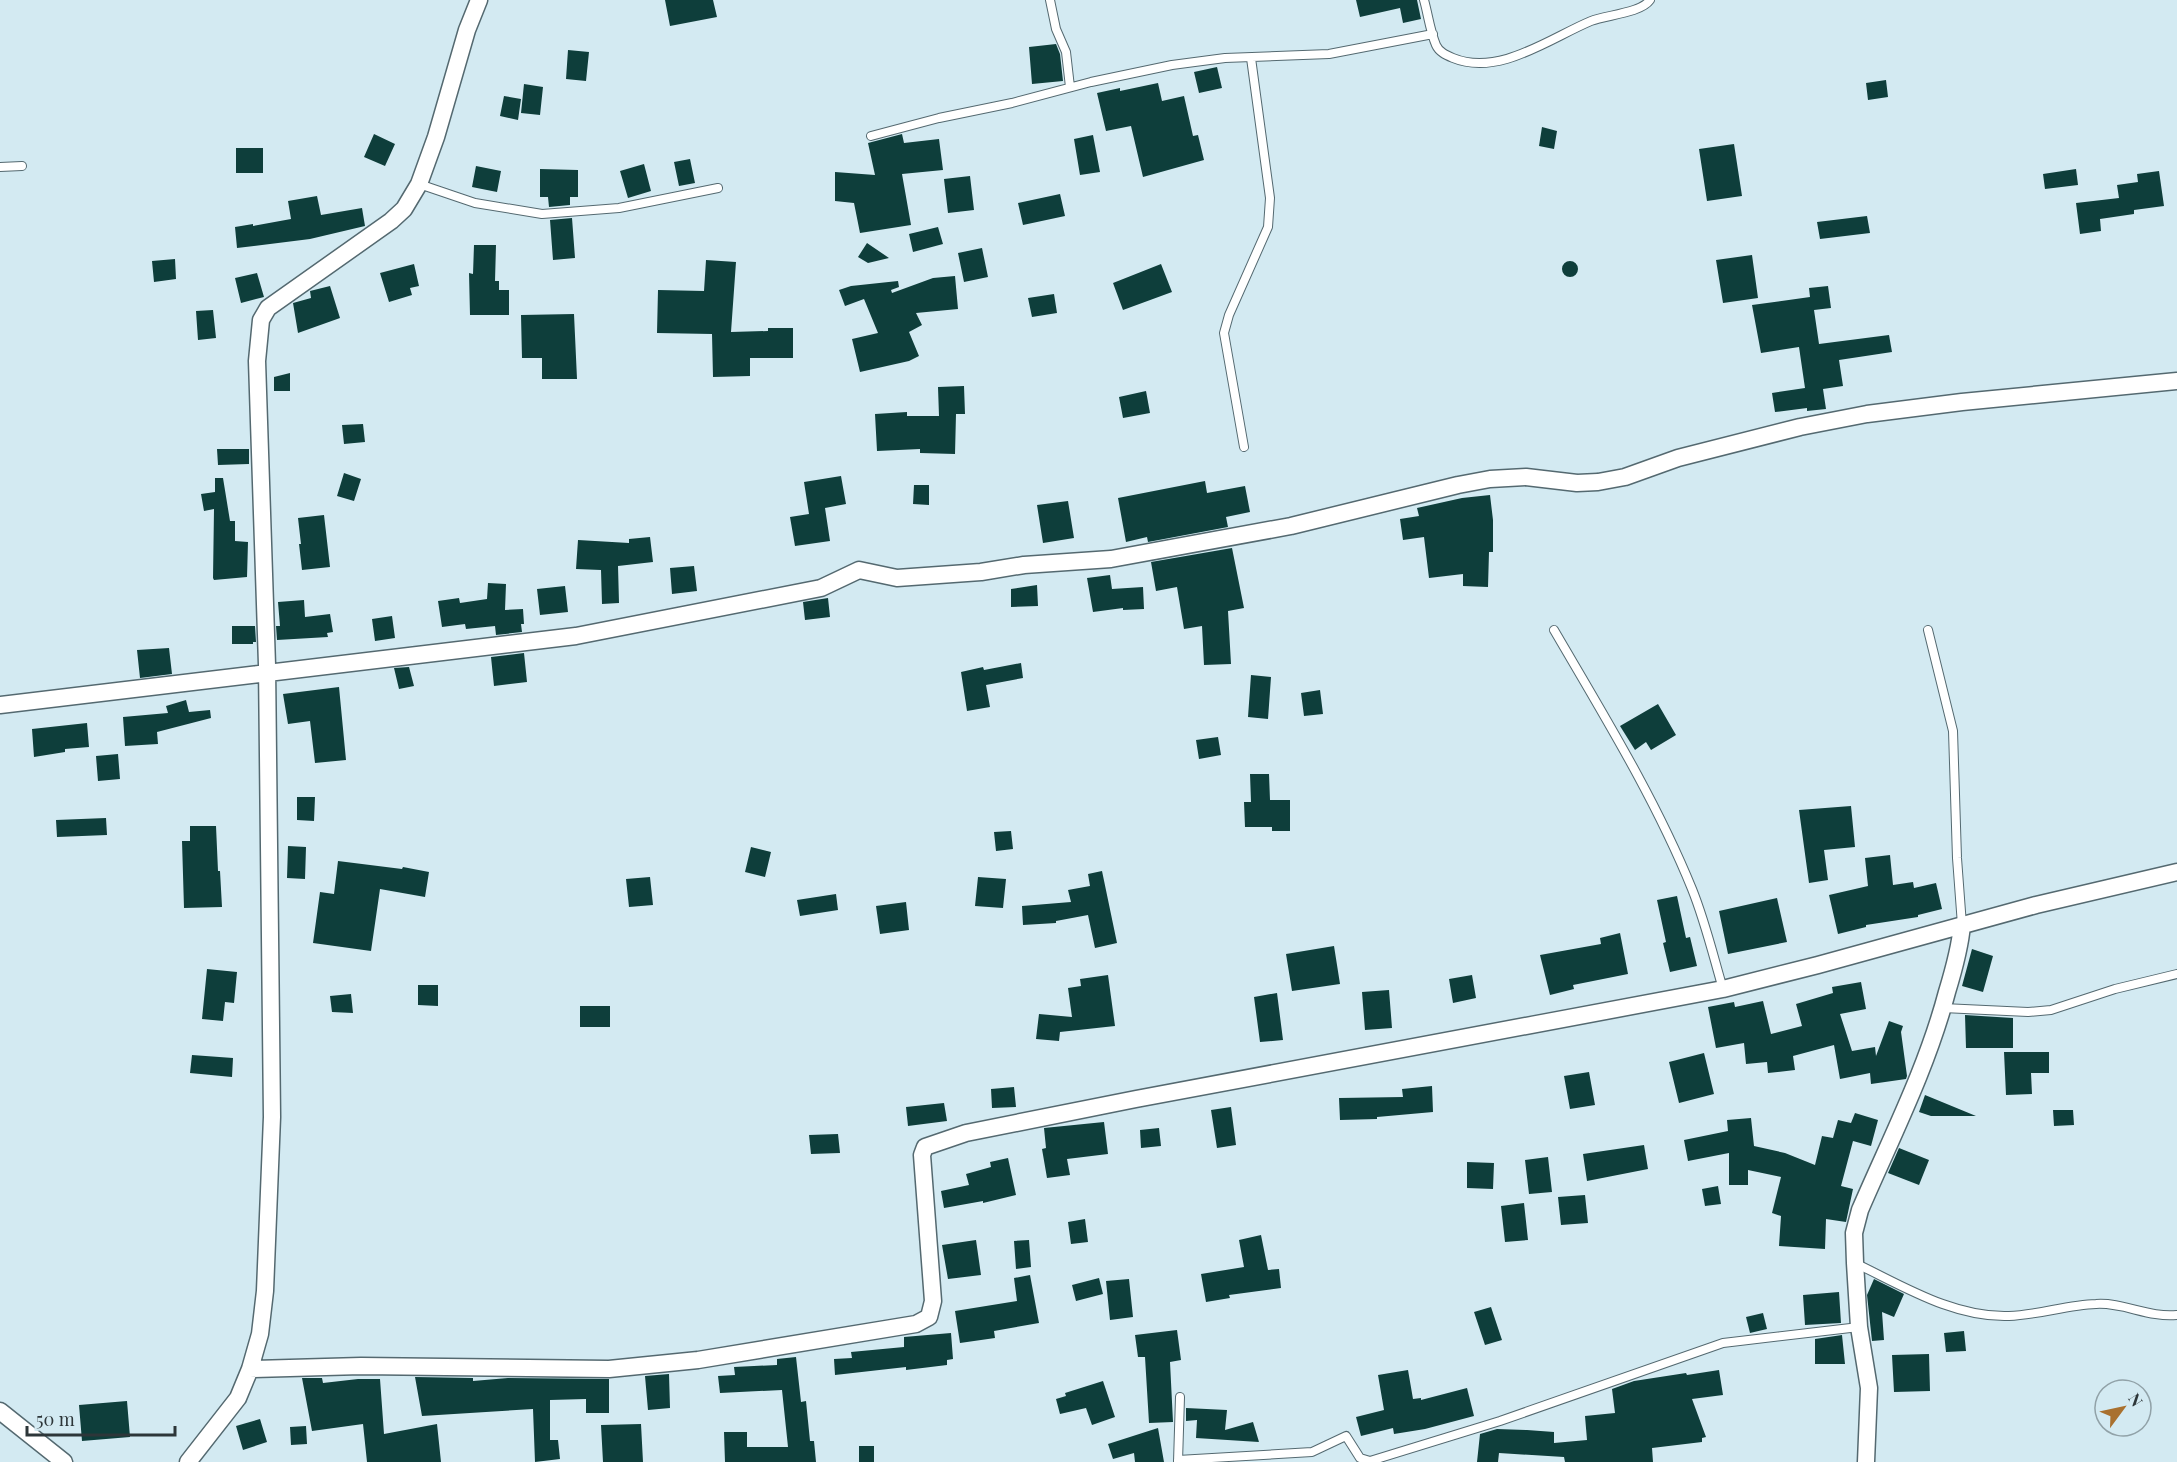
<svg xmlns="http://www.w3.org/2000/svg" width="2177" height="1462" font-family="'Playfair Display',serif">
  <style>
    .building { fill: #0e3e3b }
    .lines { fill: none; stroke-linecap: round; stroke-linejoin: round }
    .lane-casing { stroke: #546970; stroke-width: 10 }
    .street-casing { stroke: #546970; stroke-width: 19 }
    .lane { stroke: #fff; stroke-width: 8 }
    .street { stroke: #fff; stroke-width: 16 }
  </style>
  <rect width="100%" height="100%" fill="#d3eaf2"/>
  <path class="building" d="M665,0h48l4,17 -47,9z
    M1356,0h61l4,19 -18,4 -3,-15 -40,9z
    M1056,44l4,10 3,27 -31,3 -3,-37z
    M568,50l21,2 -3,29 -20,-2z
    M1217,67l5,21 -23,5 -5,-21z
    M1886,80l2,17 -20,3 -2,-17z
    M1158,83l4,18 22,-5 9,40 5,-1 6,25 -61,17 -12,-51 -25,5 -9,-38 23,-5v3z
    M524,84l19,3 -3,28 -19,-2z
    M504,96l17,3 -3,21 -18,-4z
    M1542,127l15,4 -3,18 -15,-3z
    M374,134l21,10 -10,22 -21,-9z
    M902,134l2,9 35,-4 4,31 -41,4 9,51 -51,8 -6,-30 -19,-2v-29l40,3 -7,-32z
    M1093,135l7,37 -20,3 -6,-36z
    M1734,144l8,52 -35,5 -8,-52z
    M236,148h27v25h-27z
    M690,159l5,24 -16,3 -5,-24z
    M644,164l7,27 -23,7 -8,-27z
    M476,166l25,5 -4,21 -25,-5z
    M540,169l38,1v27h-8v8l-21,2 -1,-10h-8z
    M2076,169l2,16 -33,4 -2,-15z
    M2159,171l5,35 -30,4v4l-34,5 1,12 -21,3 -4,-31 43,-5 -2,-13 21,-3 -1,-8z
    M970,176l4,34 -26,3 -4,-34z
    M1060,194l5,22 -42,9 -5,-22z
    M317,196l4,19 41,-7 3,18 -55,13 -73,9 -2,-21 18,-3v2l38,-7 -3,-18z
    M1867,216l3,17 -50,6 -3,-17z
    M572,218l3,40 -22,2 -3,-40z
    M938,227l5,17 -30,8 -4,-18z
    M867,243l22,15 -21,5 -10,-6z
    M474,245h22l-1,36h4v9h10v25h-39l-1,-42 4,1z
    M982,248l6,29 -24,5 -6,-29z
    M1752,255l6,43 -35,5 -7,-43z
    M175,259l1,20 -22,3 -2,-21z
    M706,260l30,2 -5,70 37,-1v-3h25v30h-43v18l-37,1 -1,-43 -55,-1 1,-43 46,1z
    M1562 269a8 8 0 1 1 16 0a8 8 0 1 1-16 0Z
    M414,264l5,22 -9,2 2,7 -23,7 -9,-29z
    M1161,264l11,28 -49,18 -10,-27z
    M257,273l7,24 -23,6 -6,-25z
    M955,276l3,33 -42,4 6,12 -13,7 10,24 -10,5 -49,11 -8,-33 26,-6 -14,-34 -19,7 -6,-16 12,-4 47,-5 1,6 -8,3 1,3 41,-15z
    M330,286l10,32 -42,15 -5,-30 18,-5 -1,-7z
    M1828,286l3,22 -17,2 5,34 70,-9 3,17 -53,8 4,26 -20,3 3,20 -19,2v-3l-32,4 -3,-19 33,-5 -6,-41 -38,6 -9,-48 58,-8 -1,-9z
    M1054,294l3,19 -25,4 -4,-19z
    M213,310l3,28 -18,2 -2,-29z
    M574,314l3,65h-35v-21h-20l-1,-43z
    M290,373v18h-16v-14z
    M964,386l1,28h-9l-1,40 -35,-1v-4l-43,2 -2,-37 32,-2v4h32l-1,-29z
    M1146,391l4,22 -27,5 -4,-21z
    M363,424l2,18 -21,2 -2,-19z
    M217,449h32v15l-31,1z
    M344,473l17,6 -7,22 -17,-5z
    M841,476l5,28 -21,4 5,33 -35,5 -5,-29 19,-3 -5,-32z
    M215,478h8l7,43h5v20l13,1 -1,35 -33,3 -1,-2 1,-69 -10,2 -3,-17 14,-2z
    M1205,481l2,12 38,-7 5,26 -24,5 2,10 -80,15 -1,-5 -21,5 -8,-44z
    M914,485h15v20l-16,-1z
    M1490,495l3,25v32h-4l-1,35 -25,-1v-12l-34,4 -5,-41 -21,3 -3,-21 19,-3 -2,-8 45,-10z
    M1068,501l6,37 -31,5 -6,-38z
    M324,515l6,52 -28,3 -3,-26h2l-3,-26z
    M650,537l3,25 -35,4 1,37 -17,1 -1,-34 -25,-1 2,-29 51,3v-4z
    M1232,548l12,60 -16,3 3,53 -27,1 -2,-39 -18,3 -7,-42 -21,4 -5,-29z
    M694,566l3,25 -25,3 -2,-26z
    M1110,575l2,14 31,-2 1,22 -21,1v-2l-30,4 -6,-34z
    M488,583l18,1 -1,26 18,-1 1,15h-3l1,8 -26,3 -1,-9 -29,3 -1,-5 -23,3 -4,-26 21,-3 1,5 27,-4z
    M1037,585l1,21 -27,1v-18z
    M565,586l3,26 -28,3 -3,-26z
    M828,598l2,19 -25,3 -2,-18z
    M304,600l1,17 25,-3 3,18 -6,1 1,4 -51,3 -1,-14h4l-2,-24z
    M392,616l3,22 -20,3 -3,-22z
    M232,626h23l1,16h-3v2h-21z
    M169,648l3,26 -32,4 -3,-28z
    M524,653l3,29 -33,4 -3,-29z
    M1021,663l2,15 -37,7 4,22 -23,4 -6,-39 22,-5 1,3z
    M409,667l5,19 -15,3 -5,-21z
    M1251,675l20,2 -3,42 -20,-2z
    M339,687l7,73 -31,3 -5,-42 -22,3 -5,-30z
    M1320,690l3,24 -19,2 -3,-23z
    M186,700l3,12 21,-2 1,8 -54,14 1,12 -33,2 -2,-29 45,-4 -2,-7z
    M1658,704l18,31 -25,15 -5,-8 -11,8 -15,-24z
    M87,723l2,24 -24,2v3l-31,5 -2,-28z
    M1218,737l3,18 -22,4 -3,-19z
    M118,754l2,25 -22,2 -2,-25z
    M1250,774h19l1,26h20v31h-18v-4h-27l-1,-25h7z
    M297,797h18l-1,24 -17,-1z
    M1851,806l4,41 -31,3 4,30 -19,3 -10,-73z
    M106,818l1,17 -50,2 -1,-17z
    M190,826h26l2,45h2l2,36 -38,1 -2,-67h8z
    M1011,831l2,18 -17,2 -2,-19z
    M288,846l18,1 -1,32 -18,-1z
    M751,847l20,5 -6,25 -20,-5z
    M1890,855l3,30 20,-3 1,6 22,-5 6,26 -24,6v2l-52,8v2l-28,7 -9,-39 39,-9 -3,-28z
    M338,861l64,8 1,-2 26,5 -4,25 -45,-8 -9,62 -58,-8 7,-51 14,2z
    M1102,871l15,72 -22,5 -7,-33 -32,6v2l-33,2 -1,-19 49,-4 -3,-12 22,-4 -2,-12z
    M650,877l3,28 -24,2 -3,-28z
    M978,877l28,2 -3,29 -28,-2z
    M836,894l2,16 -38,6 -3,-16z
    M1677,896l9,42 4,-1 7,29 -27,6 -7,-29 3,-1 -9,-42z
    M1777,898l10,44 -59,12 -9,-43z
    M906,902l3,28 -29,4 -4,-28z
    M1620,933l8,41 -55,11 1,4 -24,6 -10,-40 61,-11 -1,-6z
    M1334,946l6,38 -48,7 -6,-37z
    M1972,949l21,7 -10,36 -21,-6z
    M207,969l30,3 -3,31 -9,-1 -2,19 -21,-2z
    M1108,975l7,51 -55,6 -1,9 -23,-2 3,-25 33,3 -4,-29 13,-2 -1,-7z
    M1472,975l4,23 -23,5 -4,-24z
    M1861,982l5,27 -26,5 12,37 23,-4 1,9 13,-35 14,5 -2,6 6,44 -1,3 -35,5 -1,-11 -30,6 -6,-34 -41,11 2,14 -27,3 -1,-11 -21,2 -2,-21 -28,5 -8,-41 26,-5 1,5 28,-6 8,33 31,-8 -6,-22 37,-11 -1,-6z
    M418,985h20v21l-20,-1z
    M1389,990l3,38 -27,2 -3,-38z
    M1277,993l6,47 -23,2 -6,-45z
    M351,994l2,19 -21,-1 -2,-16z
    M580,1006h30v21h-30z
    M1965,1015l48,3v30h-47z
    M2004,1052h45v21h-18l1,21 -26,1z
    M1704,1053l10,41 -35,9 -10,-41z
    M192,1055l41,3 -1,19 -42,-4z
    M1589,1072l6,33 -25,4 -6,-33z
    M1432,1086l1,26 -56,5v2l-37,1 -1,-22 64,-1 -1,-8z
    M1014,1087l2,20 -24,1 -1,-19z
    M1925,1095l51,21h-45l-12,-4z
    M944,1103l3,18 -39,5 -2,-19z
    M1231,1107l5,38 -19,3 -6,-38z
    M2053,1110h20l1,15 -20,1z
    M1855,1113l23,7 -7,26 -18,-5 -12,45 12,3 -7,33 -20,-3 -1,30 -46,-3 2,-30 -9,-3 9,-36 -33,-7v15h-19v-32l-41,8 -4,-21 44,-9 -1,-11 24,-2 3,28 31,7 30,12 7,-29 11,2 5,-18 13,3z
    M1104,1122l4,32 -41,5 3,16 -23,3 -5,-29 4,-1 -2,-20z
    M1159,1128l2,18 -20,2 -1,-18z
    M838,1134l2,19 -29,1 -2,-19z
    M1644,1145l4,24 -61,12 -4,-27z
    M1899,1148l30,12 -10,25 -31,-12z
    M1548,1157l4,35 -23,2 -4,-34z
    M1008,1158l8,37 -33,8v-2l-39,7 -3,-17 28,-6 -3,-11 25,-7 -1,-5z
    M1467,1162l27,1 -1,26 -26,-1z
    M1718,1186l3,18 -16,2 -3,-17z
    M1585,1195l3,28 -27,2 -3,-28z
    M1524,1203l4,37 -23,2 -4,-36z
    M1085,1219l3,23 -17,2 -3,-22z
    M1261,1235l7,35 11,-1 2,19 -52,7 1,3 -24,4 -5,-28 43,-7 -5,-27z
    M976,1240l5,35 -33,4 -6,-34z
    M1029,1240l2,27 -15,2 -2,-28z
    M1030,1275l9,48 -45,8 1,7 -35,5 -5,-32 62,-10 -3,-23z
    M1099,1278l4,16 -27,7 -4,-16z
    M1129,1279l4,38 -23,3 -4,-39z
    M1874,1279l30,15 -10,23 -12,-5 2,28 -12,1 -5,-46z
    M1839,1292l2,31 -36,2 -2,-30z
    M1491,1307l11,33 -17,5 -11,-33z
    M1763,1313l4,16 -17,4 -4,-16z
    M1177,1330l4,30 -11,2 3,60 -24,1 -4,-66h-7l-3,-22z
    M1964,1331l2,20 -20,1 -2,-19z
    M951,1333l2,26 -6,1v5l-41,5v-3l-71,8 -1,-16 18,-1 -1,-6 53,-5v-10z
    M1842,1335l3,29h-30v-25z
    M1929,1354l1,37 -36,1 -2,-37z
    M796,1357l5,45 5,-1 4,40h4l2,21h-91l-1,-30h23v15h41l-6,-57 -62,3 -2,-17 17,-1 -1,-8 43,-2v-6z
    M1408,1370l5,29 8,-1v2l46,-12 7,28 -49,13 -31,5 -1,-6 -32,8 -5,-19 28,-7 -6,-35z
    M1719,1370l4,25 -31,4 14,38 -4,1v4l-50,6 1,14h-88l-1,-5 -65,-4 -1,9h-21l3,-28 17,-5 30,1 27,2v11l33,-3 -2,-24 30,-3 -3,-24 22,-8 52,-8 1,2z
    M669,1374l1,34 -22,2 -3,-34z
    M415,1377l58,1v3l35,-3 101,1v34h-23v-14l-36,1v40h8l2,19 -25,3 -2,-53 -111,7z
    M302,1378h20l1,5 35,-4h22l4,55 53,-10 4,38h-74l-4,-38 -51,7z
    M1103,1381l12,36 -23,8 -6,-17 -26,6 -4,-15 10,-3 -1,-3z
    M127,1401l3,36 -48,4 -3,-36z
    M1186,1408l41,2 -2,20 28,-8 6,20 -63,-4 1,-18 -11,1z
    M260,1419l7,23 -24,8 -7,-24z
    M641,1424l2,38h-40l-2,-37z
    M306,1426l1,18 -16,1 -1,-18z
    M1158,1428l6,34h-29l-1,-9 -21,6 -5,-15z
    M859,1446h15v16h-15z"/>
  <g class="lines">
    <defs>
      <path id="lane" d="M1050,0l6,29 10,23 4,35
        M1424,0c4,14 6,31 12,45 3,7 10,10 17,13 46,19 97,-20 138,-37 15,-6 50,-8 59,-21
        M871,136l68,-18 73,-15 79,-21 81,-17 53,-7 104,-4 104,-20
        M0,167l22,-1
        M419,184l56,19 67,11 77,-6 99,-20
        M1244,447l-20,-114 5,-18 39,-88 2,-29 -19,-140
        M1554,630c49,84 101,168 138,259 13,32 21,66 31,100
        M1928,630l25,101 4,127 5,67
        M1943,1008l85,4 23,-2 64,-21 62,-15
        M1855,1263c48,23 99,55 154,53 29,-1 58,-11 87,-12 27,-2 53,14 81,11
        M1178,1460l134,-8 34,-16 14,22 10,3 130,-40 223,-78 136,-16
        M1178,1462l2,-65"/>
      <path id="street" d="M0,705l576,-69 245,-48 38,-18 38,8 84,-6 43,-7 87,-6 180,-33 167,-41 32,-6 36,-2 51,6 21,-1 27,-5 53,-19 122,-31 67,-13 95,-12 215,-21
        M250,1369l111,-3 248,3 89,-9 218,-36 13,-7 4,-16 -11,-146 3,-8 41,-14 170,-34 587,-110 95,-24 218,-60 141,-33
        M0,1411l64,51
        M188,1462l50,-64 12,-29 10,-35 5,-43 7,-174 -5,-452 -10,-304 4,-41 7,-12 123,-87 13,-12 15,-25 17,-47 31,-107 12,-30
        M1866,1462l3,-74 -10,-61 -4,-64 -1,-30 6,-23c31,-72 67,-142 87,-218 7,-23 13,-44 15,-67"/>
    </defs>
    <use href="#lane" class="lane-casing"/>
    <use href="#street" class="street-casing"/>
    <use href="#lane" class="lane"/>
    <use href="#street" class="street"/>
  </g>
  <g transform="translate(2123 1408) rotate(57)"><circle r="28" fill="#d3eaf2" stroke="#91a2a8" stroke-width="1.5"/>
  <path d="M0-4.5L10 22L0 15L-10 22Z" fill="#a9712f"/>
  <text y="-9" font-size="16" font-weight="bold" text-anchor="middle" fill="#2d3639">N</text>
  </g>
  <path d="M27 1426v9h148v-9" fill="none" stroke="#2d3639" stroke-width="3"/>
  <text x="36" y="1426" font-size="18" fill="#2d3639" stroke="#d3eaf2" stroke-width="4.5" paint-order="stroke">50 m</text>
</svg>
